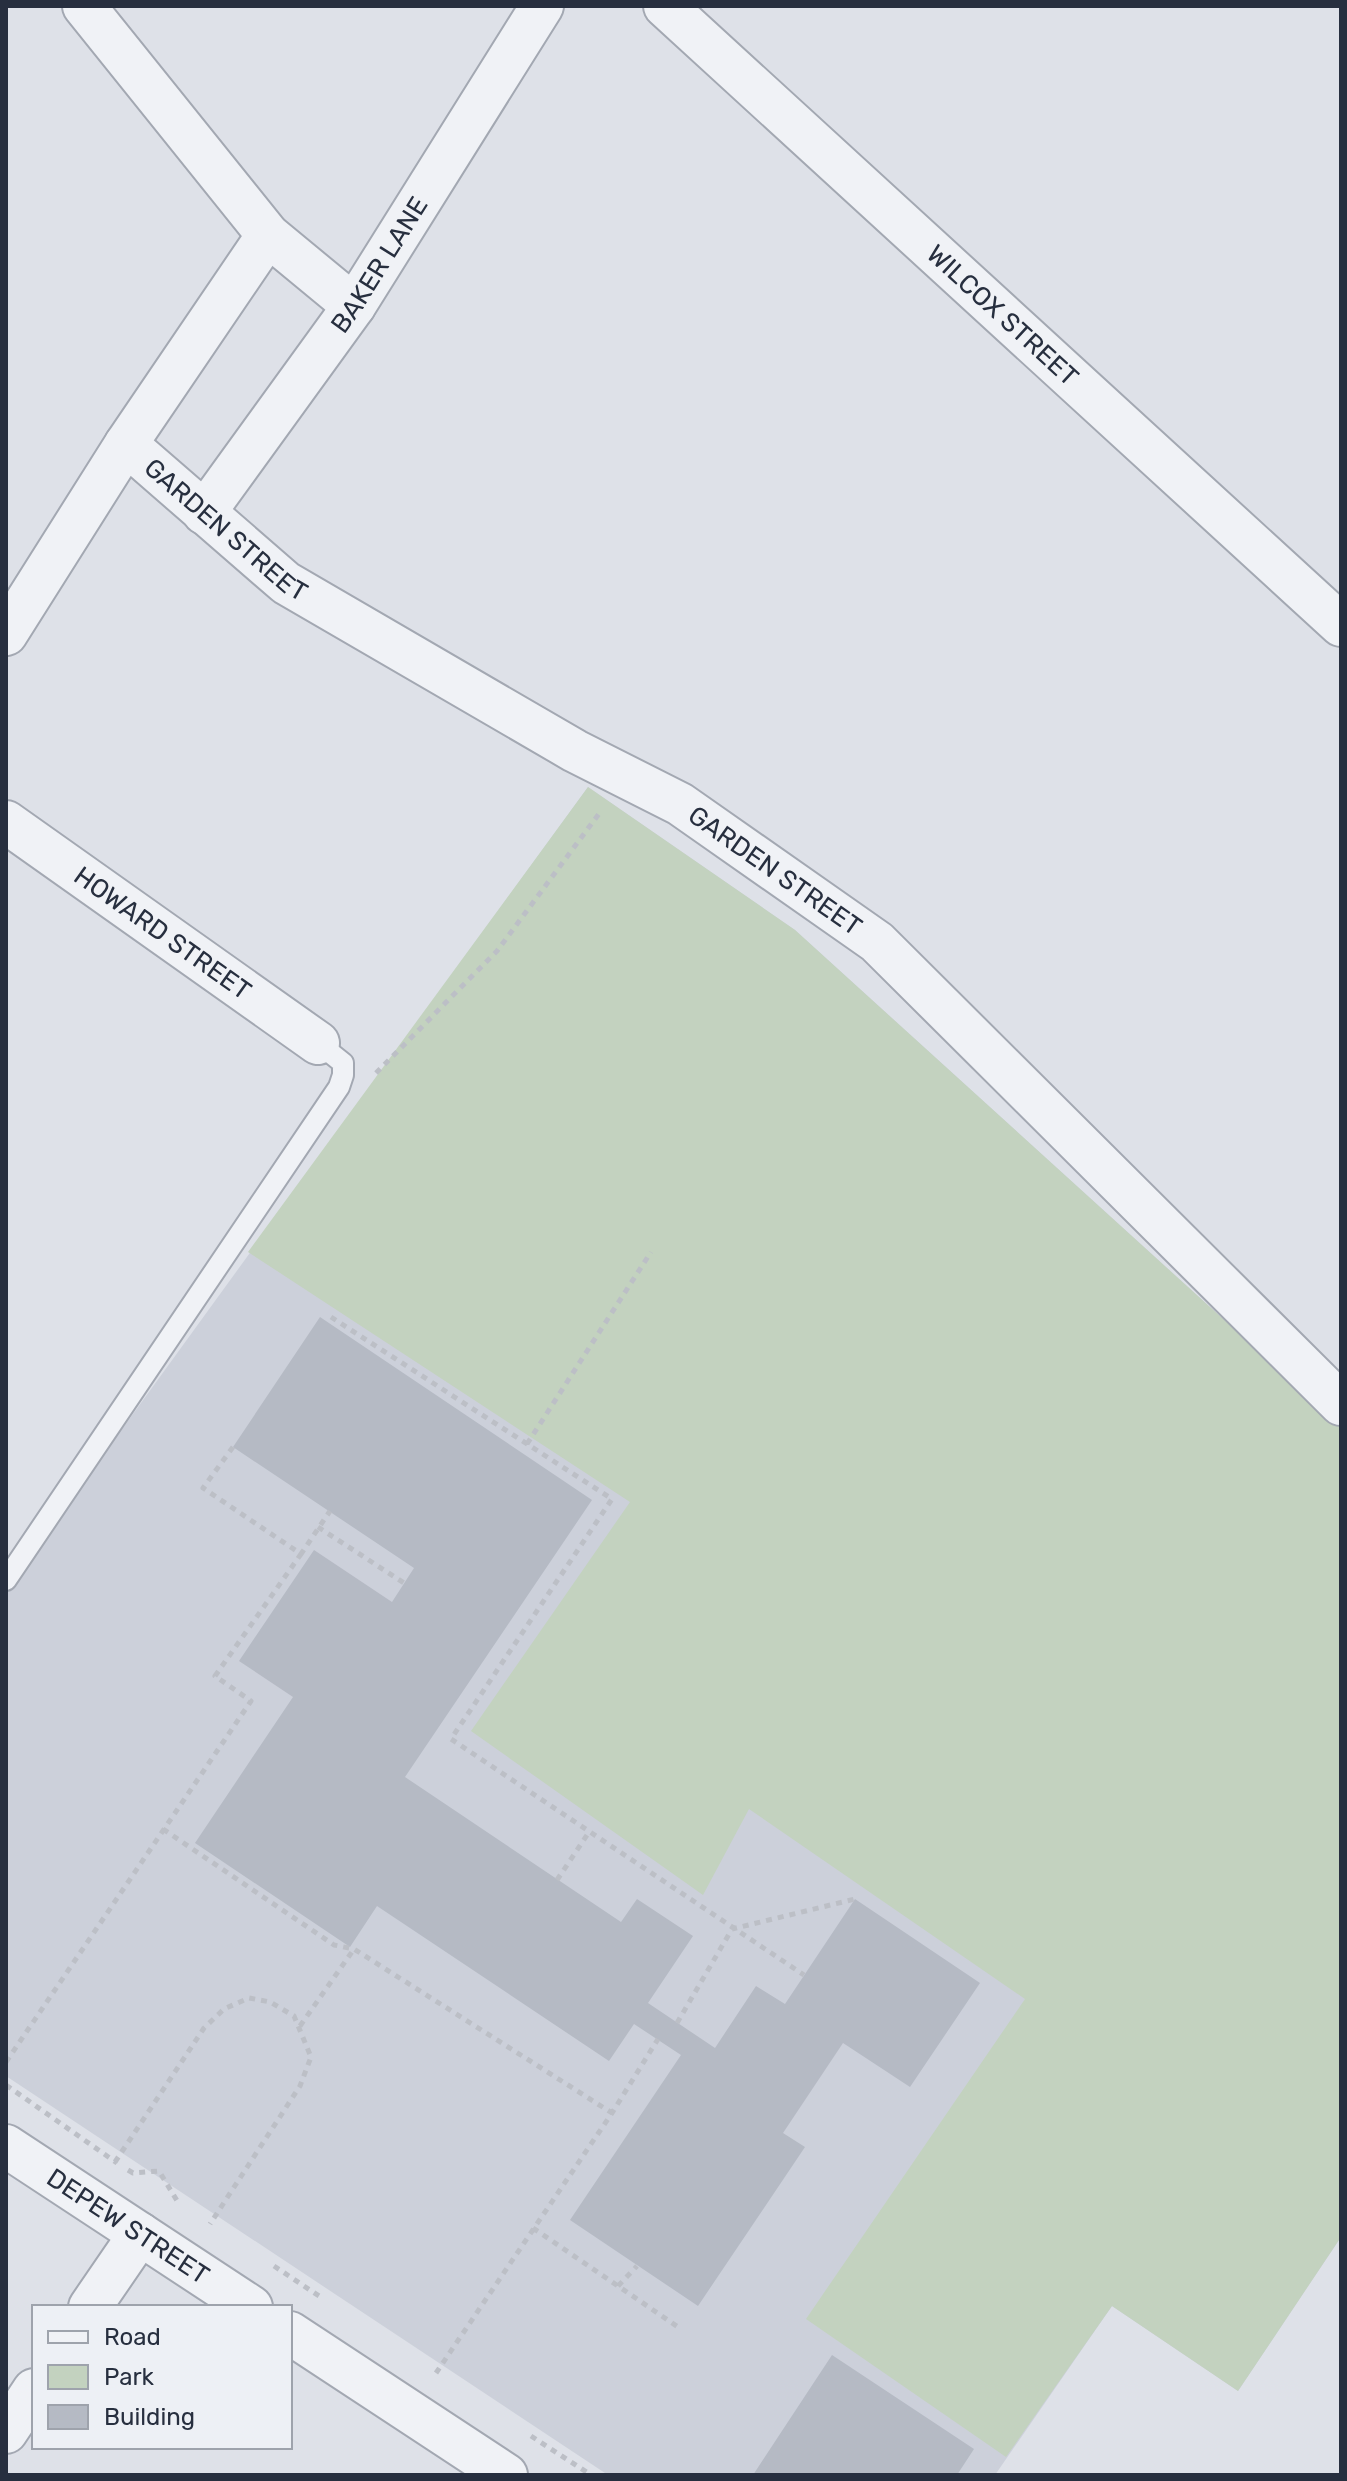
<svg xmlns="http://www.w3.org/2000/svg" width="1347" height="2481" font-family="Rubik,sans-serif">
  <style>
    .built { fill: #ccd0da }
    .green { fill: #c3d2bf }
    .building { fill: #b5bac4 }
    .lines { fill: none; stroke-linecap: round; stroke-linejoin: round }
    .service-casing { stroke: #a3a8b2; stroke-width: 24 }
    .minor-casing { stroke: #a3a8b2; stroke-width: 46 }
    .path { stroke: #bcbfc6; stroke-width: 5; stroke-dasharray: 6 6; stroke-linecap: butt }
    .service { stroke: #f0f2f6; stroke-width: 20 }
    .minor { stroke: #f0f2f6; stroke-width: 42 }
    .labels { text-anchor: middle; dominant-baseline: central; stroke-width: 7; stroke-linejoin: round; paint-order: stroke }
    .street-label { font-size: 26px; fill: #272f3f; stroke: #edf0f5 }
  </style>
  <rect width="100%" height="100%" fill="#dee1e8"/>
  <path class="built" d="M588,787l207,143 546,496v811l-103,154 -126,-85 -117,169h-387l-602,-399v-487z"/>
  <path class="green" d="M588,787l207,143 546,496v811l-103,154 -126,-85 -106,151 -200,-138 219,-320 -276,-190 -46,86 -232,-164 159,-229 -382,-250z"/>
  <path class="building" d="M320,1317l272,183 -187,277 216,145 16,-23 56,37 -45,67 67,45 41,-62 29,18 70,-105 125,84 -70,104 -67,-44 -60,90 22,14 -107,159 -128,-86 111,-165 -47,-31 -25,37 -232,-155 -27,41 -155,-104 98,-146 -54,-36 75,-111 78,52 22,-34 -181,-121z
    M832,2355l142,94 -17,26h-204z"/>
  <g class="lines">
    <defs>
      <path id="service" d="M6,1580l333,-493 4,-12v-12l-25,-20"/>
      <g id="minor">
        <path d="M84,6l184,229 86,71"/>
        <path id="s1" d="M665,6l676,619"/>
        <path id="s2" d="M126,444l160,139 289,168 105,53 197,138 464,462"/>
        <path id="s3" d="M204,513l150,-207 188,-300"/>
        <path d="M6,634l120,-190 142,-209"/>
        <path id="s4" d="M6,822l312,221"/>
        <path id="s5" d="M6,2146l245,161"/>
        <path d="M90,2307l50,-73"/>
        <path d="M290,2333l216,142"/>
        <path d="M6,2432l28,-42"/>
      </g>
    </defs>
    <use href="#service" class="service-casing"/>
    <use href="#minor" class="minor-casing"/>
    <path class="path" d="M376,1073l121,-122 104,-140
      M331,1317l281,182 -161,240 353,236
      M527,1444l124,-192
      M233,1447l-30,41 98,66 29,-43
      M318,1527l86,56
      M163,1829l171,116 20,4 258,164
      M557,1880l32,-48
      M677,2023l55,-94 123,-30
      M300,2026l54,-77
      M6,2062l245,-361 -36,-25 86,-122
      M6,2085l111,78
      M115,2162l89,-134 20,-19 25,-11 21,4 24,14 17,41 -11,29 -90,138
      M128,2170l5,3 26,-2 20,33
      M533,2228l145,99
      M274,2266l45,30
      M618,2286l19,-20
      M436,2373l176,-260 46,-74
      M531,2436l60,39"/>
    <use href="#service" class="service"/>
    <use href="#minor" class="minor"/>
  </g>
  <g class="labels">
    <g class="street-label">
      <text stroke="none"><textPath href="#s3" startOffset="304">BAKER LANE</textPath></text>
      <text stroke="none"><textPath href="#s1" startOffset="458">WILCOX STREET</textPath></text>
      <text stroke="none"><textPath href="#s2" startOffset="132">GARDEN STREET</textPath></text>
      <text stroke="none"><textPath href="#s2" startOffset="780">GARDEN STREET</textPath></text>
      <text stroke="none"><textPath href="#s4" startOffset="192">HOWARD STREET</textPath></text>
      <text stroke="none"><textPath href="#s5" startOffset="146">DEPEW STREET</textPath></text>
    </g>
  </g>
  <rect width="1347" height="2481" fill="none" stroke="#272f3f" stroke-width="16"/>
  <rect x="32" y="2305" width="260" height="144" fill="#edf0f5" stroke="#9ea3ac" stroke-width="2"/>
  <rect x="48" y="2331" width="40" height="12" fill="#f0f2f6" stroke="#9ea3ac" stroke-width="2"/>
  <text x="104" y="2345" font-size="24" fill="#272f3f">Road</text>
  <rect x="48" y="2365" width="40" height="24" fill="#c3d2bf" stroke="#9ea3ac" stroke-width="2"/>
  <text x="104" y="2385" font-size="24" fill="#272f3f">Park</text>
  <rect x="48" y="2405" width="40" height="24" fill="#b5bac4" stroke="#9ea3ac" stroke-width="2"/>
  <text x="104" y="2425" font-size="24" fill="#272f3f">Building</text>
</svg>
